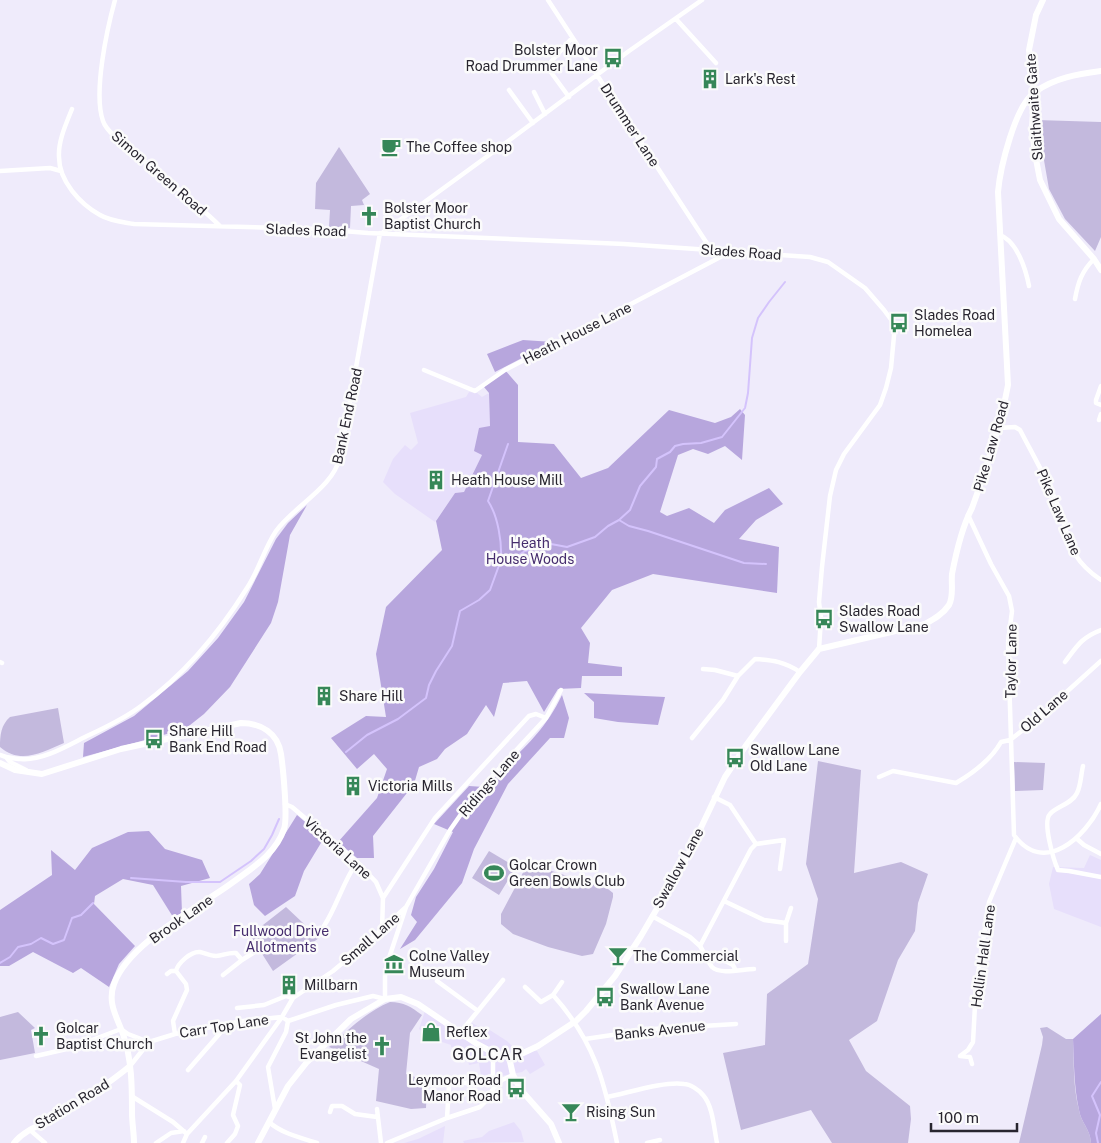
<svg xmlns="http://www.w3.org/2000/svg" width="1101" height="1143" font-family="'Public Sans',sans-serif">
  <style>
    .built { fill: #e7dffb }
    .green { fill: #c3b9dd }
    .forest { fill: #b7a6dd }
    .lines { fill: none; stroke-linecap: round; stroke-linejoin: round }
    .stream { stroke: #d4c3fc; stroke-width: 2 }
    .street { stroke: #fff; stroke-width: 4.5 }
    .secondary { stroke: #fff; stroke-width: 6 }
    .labels { text-anchor: middle; dominant-baseline: central; stroke-width: 5; stroke-linejoin: round; paint-order: stroke }
    .poi-label { font-size: 14px; fill: #28252f; stroke: #fbfbfb; text-anchor: start }
    .street-label { font-size: 14px; fill: #28252f; stroke: #fbfbfb }
    .park-label { font-size: 14px; fill: #452c6d; stroke: #fbfbfb }
    .quarter-label { font-size: 16px; letter-spacing: 1px; fill: #28252f; stroke: #fbfbfb }
  </style>
  <rect width="100%" height="100%" fill="#efebfb"/>
  <path class="built" d="M469,392l8,1 5,4 7,-4 1,33 -8,29 -18,37 -9,1 -20,29 -40,-28 -12,-12 10,-23 12,-14 6,5 7,-7 -8,-30 56,-16z
    M1090,855l11,5v67l-47,-18 -5,-25 4,-17 31,1z
    M426,1008l38,24 8,-9 11,6 2,-2 22,14 10,10h20l8,14 -15,9 -4,-5 -4,3 -26,5 -15,-1 -2,-13 -10,2 -4,-16 -3,-2 -1,2 -10,-2v-2l-9,-3v-2l-9,-4 -1,2 -6,-3 -7,-6z
    M514,1122l7,9 3,11 -60,1 -1,-2 19,-4 7,-6z
    M445,1126l-2,17h-39l14,-4z"/>
  <path class="green" d="M1037,120l64,2v115l-6,14 -30,-32 -16,-30z
    M339,147l31,47 -8,6 2,5 -13,1 -1,22 -21,-1 1,-17 -15,-1 1,-26z
    M58,708l6,35c-22,9 -43,22 -64,4 0,-12 1,-22 10,-30z
    M818,761l43,9 -7,103 47,-11 27,12 -10,29 -3,28 -17,29 -21,61 -28,19 17,31 44,35 1,13 -3,24h-76l-21,-33 -70,20 -18,-77 42,-8 2,-51 41,-30 10,-65 -12,-35z
    M1014,762l31,1 -2,27 -28,1z
    M489,851l27,16 -17,28 -27,-17z
    M533,865l75,24 5,4v4l-7,27 -13,30 -11,2 -34,-9 -35,-13 -12,-10v-10l25,-47z
    M286,907l33,31 -46,33 -23,-36z
    M390,1002c14,0 21,5 32,13l-12,18 -4,41 21,7 -1,27 -15,1 -35,-8 3,-32 -50,-22c19,-17 37,-35 61,-45z
    M18,1012l17,16 -4,2 4,23 -35,7v-43z
    M1047,1027l19,12h7c1,24 0,48 6,71 2,13 11,18 12,33h-72l23,-98 1,-8 -3,-9z"/>
  <path class="forest" d="M523,340l30,2 -58,30 -8,-18z
    M505,370l13,15v57l36,2 27,34 27,-10 61,-58 46,13 16,-6 9,-8 5,6 -3,45 -17,-14 -17,8 -15,-5 -15,6 -18,57 7,4 22,-8 25,15 11,-13 44,-22 14,16 -27,16 -17,19 40,8 -2,46 -124,-19 -41,16 -31,38 9,15 -2,20 34,4v9h-40l-1,12 -23,1 -14,23 -17,-31 -24,2 -9,34 -8,-12 -19,29 -22,15 -8,10 -18,8 -5,17 -41,52 1,22h-17l-19,-16 39,-44 10,-29 -13,-15 -17,15 -26,-31 35,-22 20,1 -10,-63 10,-47 56,-57 -6,-29 19,-28 9,-1 18,-37 -8,-4 5,-23 11,-2 -1,-33 -5,-6z
    M307,505l-17,30 -12,67 -7,21 -41,64 -26,27 -19,15 -102,28 1,-14 50,-27 54,-45 30,-33 26,-36 32,-63 12,-16z
    M584,693l81,4 -7,28 -40,-3 -24,-4v-16z
    M562,695l7,23 -5,20h-14l-42,46 -34,65 -12,34 -47,57 -15,9 17,-27 -6,-7 5,-18 18,-28 19,-37 -19,-8 35,-38 15,1c31,-32 58,-50 78,-92z
    M297,815l27,23 -20,33 -9,25 -30,20 -11,-11 -5,-21 11,-10z
    M149,831l16,18 37,11 8,18 -29,8 1,27 -9,4 -20,-32 -30,-6 -28,17 -1,8 41,42 -16,18 -10,23 -28,-19 -8,5 -40,-21 -24,14h-9v-56l52,-35 -1,-25 24,20 17,-22 36,-16z
    M1101,1014v129h-10c-1,-15 -10,-20 -12,-33 -5,-23 -5,-47 -6,-71z"/>
  <g class="lines">
    <path class="stream" d="M619,520l10,6 19,5 96,32 22,1
      M501,560c1,-18 -3,-44 -13,-59l20,-57
      M346,752l21,-17 31,-16 28,-21 3,-13 7,-14 16,-25 8,-35 19,-11 11,-10 11,-30 12,-1 12,-8 26,-7 16,3 28,-10 13,-11 11,-6 11,-10 10,-24 16,-19 1,-8 13,-7 5,-6 8,-2 18,-1 21,-6 23,-29 3,-15 4,-55 6,-20 11,-16 16,-20
      M131,878l55,4h34l31,-21 13,-12 8,-14 7,-16
      M0,963l10,-6 8,-10 13,-3 10,-6 12,6 11,-4 8,-22 9,-3 12,-12
      M1098,1143l-2,-10 4,-18 -8,-19 9,-14"/>
    <path class="street" d="M115,0c-8,29 -22,93 -12,121 4,12 25,27 35,35 27,23 56,45 82,70
      M548,0l164,251
      M676,19l40,44
      M509,90l24,33
      M534,92l11,22
      M569,97l-19,-26 -2,-6 24,-27
      M72,109c-6,15 -14,32 -13,48 0,24 21,47 41,58 10,6 23,7 34,9l184,5 50,4 256,11 186,13 18,5 37,26 19,22 11,15 -4,43 -5,20 -6,17 -36,49 -8,16 -6,26 -8,71 -3,35 2,16 -2,31
      M0,171l50,-3 11,3
      M382,233l129,-94 118,-88 73,-51
      M1000,235c17,6 26,35 29,51
      M1075,299c3,-17 7,-28 19,-40
      M424,370l51,21 30,-21 225,-118
      M1101,386l-5,14v3l5,2
      M1099,420l2,-6
      M999,428l16,-1 5,3c13,25 27,49 38,76 13,34 9,51 43,74
      M968,515l23,49 18,32 3,15 -4,32 6,192c30,41 72,2 87,-31
      M0,662l2,1
      M1065,662c12,-16 17,-25 36,-32
      M703,669l12,1 23,6
      M692,738l31,-38 15,-24 17,-17c18,1 30,3 45,13
      M0,755l6,2 4,5 16,8
      M6,757c5,1 10,2 15,2 21,2 46,-13 64,-22 19,-9 39,-18 56,-31 43,-31 78,-73 106,-118 12,-18 17,-39 29,-57 18,-25 57,-43 64,-74l40,-224
      M1083,766c-2,8 -2,19 -6,27 -5,11 -20,13 -27,21 -8,8 4,47 8,56l11,1 32,6
      M879,777l14,-6 63,12c17,-10 35,-23 45,-41l9,-2 22,-17 69,-62
      M714,797l16,8 26,39 28,-4 -4,29
      M285,804l7,3 65,55 19,20 7,16 -1,32
      M1076,838l8,7 17,9
      M383,898l52,-80 94,-102 7,-2 10,4
      M724,901l40,19 22,3v18
      M652,916l38,21 10,9
      M786,923l5,-15
      M324,926c13,-20 19,-44 33,-64
      M720,958l13,7 2,4
      M754,969c-11,0 -34,6 -42,-2 -5,-6 -8,-15 -12,-21l51,-97 5,-5
      M167,974l4,-3h5
      M223,975l19,-15
      M437,981l41,30
      M562,982l-9,13c42,47 52,88 64,148
      M525,987l16,15 12,-7
      M237,1008l27,-3 22,-9 7,2
      M460,1033l43,-53
      M175,1034l-2,-13 14,-31 -1,-6 -10,-13c2,-8 15,-20 24,-19 5,1 10,4 16,4 7,0 12,-4 20,-3l6,7 11,-7
      M585,1039l68,-10 83,-5
      M36,1056l35,-8 50,-19 7,5 21,8
      M493,1060v16l4,9
      M972,1064l-2,-7 -10,-1 8,-6 5,-8 3,-55 13,-85 27,-64
      M130,1066l19,-24 26,-8 68,-13 39,-4 6,4 48,-16 37,-9 12,3v-23l3,-15 18,-54 44,-77 23,-33 73,-79 15,-28
      M188,1070l40,-46
      M455,1083h11l27,-7
      M133,1097l40,25 14,12
      M607,1097c21,-4 57,-16 77,-13 6,0 15,6 19,11 10,11 11,34 14,48
      M275,1109l-7,-42 18,-35 2,-11
      M377,1109l4,34
      M330,1112l2,-6h10l13,8 22,3
      M447,1118l2,-32
      M269,1122c12,11 32,16 48,21
      M30,1130l15,13
      M156,1143l15,-10 13,-2
      M183,1143l4,-9 49,-53 46,-64 11,-19 40,-27 37,-31 35,-32
      M202,1143l3,-6
      M227,1143l8,-9 3,-8 -5,-11 7,-30 -4,-4
      M387,1143l60,-25 33,-11 6,-6 7,-12 9,-9 11,-5
      M647,1143l13,-3"/>
    <path class="secondary" d="M1043,0l-7,15 -7,35 5,42 -2,37 3,25 5,26 19,39 35,40 7,11
      M0,763l15,7 27,4 79,-25 120,-26c20,0 37,10 40,31 2,14 7,64 3,75 -8,24 -29,37 -48,51 -36,27 -107,62 -122,104 -7,19 3,33 9,50 9,26 9,53 9,79 0,10 2,20 2,30
      M509,1057l4,18 8,15 30,34 8,19
      M14,1143c11,-14 30,-19 46,-28 24,-15 48,-31 70,-49
      M258,1143l30,-57 19,-24 44,-43 34,-20 16,-2 17,7 59,40 19,10 13,3 10,-2 19,-9 38,-25 10,-10 29,-35 26,-40 46,-79 38,-80 22,-33 53,-72 19,-23 106,-25c9,-5 18,-10 24,-19 5,-9 2,-21 3,-31 4,-21 10,-47 20,-66 15,-41 28,-80 36,-123l-10,-193c2,-23 17,-87 37,-100 19,-14 43,-18 66,-21"/>
  </g>
  <defs>
    <symbol id="bus-bare" viewBox="-9 -9 18 18"><path d="M-5-6H5V4H4V6H2V4H-2V6H-4V4H-5ZM-3.5-4V0h7V-4ZM-3.5 1.2v1.5H-2V1.2ZM2 1.2v1.5H3.5V1.2Z" fill="#368758" stroke="#fbfbfb" stroke-width="2.5" paint-order="stroke"/></symbol>
    <symbol id="building-bare" viewBox="-9 -9 18 18"><path d="M-4-6H4V6H1V3H-1V6H-4ZM-2.5-4.3h1.7v1.8h-1.7ZM.8-4.3h1.7v1.8H.8ZM-2.5-1h1.7V.8h-1.7ZM.8-1h1.7V.8H.8Z" fill="#368758" stroke="#fbfbfb" stroke-width="2.5" paint-order="stroke"/></symbol>
    <symbol id="cafe-bare" viewBox="-9 -9 18 18"><path d="M-5.5-4.5H6V0H3Q3 3.5 0 3.5H-2.5Q-5.5 3.5-5.5 0ZM3-3.2v2h1.7v-2ZM-6 4.5H4V6H-6Z" fill="#368758" stroke="#fbfbfb" stroke-width="2.5" paint-order="stroke"/></symbol>
    <symbol id="church-bare" viewBox="-9 -9 18 18"><path d="M-1.2-6h2.4v3.5h3.3v2.4h-3.3V6h-2.4V-.1h-3.3v-2.4h3.3Z" fill="#368758" stroke="#fbfbfb" stroke-width="2.5" paint-order="stroke"/></symbol>
    <symbol id="stadium-bare" viewBox="-9 -9 18 18"><path d="M0-5a6.5 5 0 1 0 0 10a6.5 5 0 1 0 0-10ZM-3.5-1.8h7v3.6h-7Z" fill="#368758" stroke="#fbfbfb" stroke-width="2.5" paint-order="stroke"/></symbol>
    <symbol id="bar-bare" viewBox="-9 -9 18 18"><path d="M-6-5H6L.8 .8V4.5H3.5V6h-7V4.5H-.8V.8Z" fill="#368758" stroke="#fbfbfb" stroke-width="2.5" paint-order="stroke"/></symbol>
    <symbol id="museum-bare" viewBox="-9 -9 18 18"><path d="M0-6L6-3V-2H-6V-3ZM-5-1h2V3h-2ZM-1-1h2V3h-2ZM3-1h2V3H3ZM-6 4H6V6H-6Z" fill="#368758" stroke="#fbfbfb" stroke-width="2.5" paint-order="stroke"/></symbol>
    <symbol id="shop-bare" viewBox="-9 -9 18 18"><path d="M-5-2.5h2.3a2.7 3.5 0 0 1 5.4 0H5L5.5 6h-11ZM-1.5-2.5h3a1.5 2.3 0 0 0-3 0Z" fill="#368758" stroke="#fbfbfb" stroke-width="2.5" paint-order="stroke"/></symbol>
  </defs>
  <g fill-rule="evenodd">
    <use href="#bus-bare" x="599" y="44" width="28" height="28"/>
    <use href="#building-bare" x="696" y="65" width="28" height="28"/>
    <use href="#cafe-bare" x="377" y="133" width="28" height="28"/>
    <use href="#church-bare" x="355" y="202" width="28" height="28"/>
    <use href="#bus-bare" x="885" y="309" width="28" height="28"/>
    <use href="#building-bare" x="422" y="466" width="28" height="28"/>
    <use href="#bus-bare" x="810" y="605" width="28" height="28"/>
    <use href="#building-bare" x="310" y="682" width="28" height="28"/>
    <use href="#bus-bare" x="140" y="725" width="28" height="28"/>
    <use href="#bus-bare" x="721" y="744" width="28" height="28"/>
    <use href="#building-bare" x="339" y="772" width="28" height="28"/>
    <use href="#stadium-bare" x="480" y="859" width="28" height="28"/>
    <use href="#bar-bare" x="604" y="942" width="28" height="28"/>
    <use href="#museum-bare" x="380" y="950" width="28" height="28"/>
    <use href="#building-bare" x="275" y="971" width="28" height="28"/>
    <use href="#bus-bare" x="591" y="983" width="28" height="28"/>
    <use href="#shop-bare" x="417" y="1018" width="28" height="28"/>
    <use href="#church-bare" x="27" y="1022" width="28" height="28"/>
    <use href="#church-bare" x="368" y="1032" width="28" height="28"/>
    <use href="#bus-bare" x="502" y="1074" width="28" height="28"/>
    <use href="#bar-bare" x="557" y="1098" width="28" height="28"/>
  </g>
  <g class="labels">
    <g class="poi-label">
      <text x="598" y="50" text-anchor="end">Bolster Moor<tspan x="598" dy="16">Road Drummer Lane</tspan></text>
      <text x="725" y="79">Lark's Rest</text>
      <text x="406" y="147">The Coffee shop</text>
      <text x="384" y="208">Bolster Moor<tspan x="384" dy="16">Baptist Church</tspan></text>
      <text x="914" y="315">Slades Road<tspan x="914" dy="16">Homelea</tspan></text>
      <text x="451" y="480">Heath House Mill</text>
      <text x="839" y="611">Slades Road<tspan x="839" dy="16">Swallow Lane</tspan></text>
      <text x="339" y="696">Share Hill</text>
      <text x="169" y="731">Share Hill<tspan x="169" dy="16">Bank End Road</tspan></text>
      <text x="750" y="750">Swallow Lane<tspan x="750" dy="16">Old Lane</tspan></text>
      <text x="368" y="786">Victoria Mills</text>
      <text x="509" y="865">Golcar Crown<tspan x="509" dy="16">Green Bowls Club</tspan></text>
      <text x="409" y="956">Colne Valley<tspan x="409" dy="16">Museum</tspan></text>
      <text x="633" y="956">The Commercial</text>
      <text x="304" y="985">Millbarn</text>
      <text x="620" y="989">Swallow Lane<tspan x="620" dy="16">Bank Avenue</tspan></text>
      <text x="56" y="1028">Golcar<tspan x="56" dy="16">Baptist Church</tspan></text>
      <text x="446" y="1032">Reflex</text>
      <text x="367" y="1038" text-anchor="end">St John the<tspan x="367" dy="16">Evangelist</tspan></text>
      <text x="501" y="1080" text-anchor="end">Leymoor Road<tspan x="501" dy="16">Manor Road</tspan></text>
      <text x="586" y="1112">Rising Sun</text>
    </g>
    <g class="street-label">
      <text transform="translate(1034 107) rotate(-94)">Slaithwaite Gate</text>
      <text transform="translate(630 125) rotate(57)">Drummer Lane</text>
      <text transform="translate(159 173) rotate(41)">Simon Green Road</text>
      <text transform="translate(306 230) rotate(2)">Slades Road</text>
      <text transform="translate(741 252) rotate(4)">Slades Road</text>
      <text transform="translate(577 333) rotate(-27)">Heath House Lane</text>
      <text transform="translate(347 416) rotate(-78)">Bank End Road</text>
      <text transform="translate(991 446) rotate(-74)">Pike Law Road</text>
      <text transform="translate(1059 512) rotate(67)">Pike Law Lane</text>
      <text transform="translate(1011 661) rotate(-89)">Taylor Lane</text>
      <text transform="translate(1044 711) rotate(-41)">Old Lane</text>
      <text transform="translate(489 783) rotate(-49)">Ridings Lane</text>
      <text transform="translate(338 848) rotate(42)">Victoria Lane</text>
      <text transform="translate(678 868) rotate(-61)">Swallow Lane</text>
      <text transform="translate(181 919) rotate(-35)">Brook Lane</text>
      <text transform="translate(370 939) rotate(-41)">Small Lane</text>
      <text transform="translate(983 956) rotate(-82)">Hollin Hall Lane</text>
      <text transform="translate(224 1026) rotate(-9)">Carr Top Lane</text>
      <text transform="translate(660 1030) rotate(-6)">Banks Avenue</text>
      <text transform="translate(72 1104) rotate(-31)">Station Road</text>
    </g>
    <g class="park-label">
      <text x="530" y="543">Heath<tspan x="530" dy="16">House Woods</tspan></text>
      <text x="281" y="931">Fullwood Drive<tspan x="281" dy="16">Allotments</tspan></text>
    </g>
    <g class="quarter-label">
      <text x="488" y="1054">GOLCAR</text>
    </g>
  </g>
  <path d="M931 1123v8h86v-8" fill="none" stroke="#28252f" stroke-width="2.5"/>
  <text x="938" y="1123" font-size="15" fill="#28252f" stroke="#fbfbfb" stroke-width="4" paint-order="stroke">100 m</text>
</svg>
